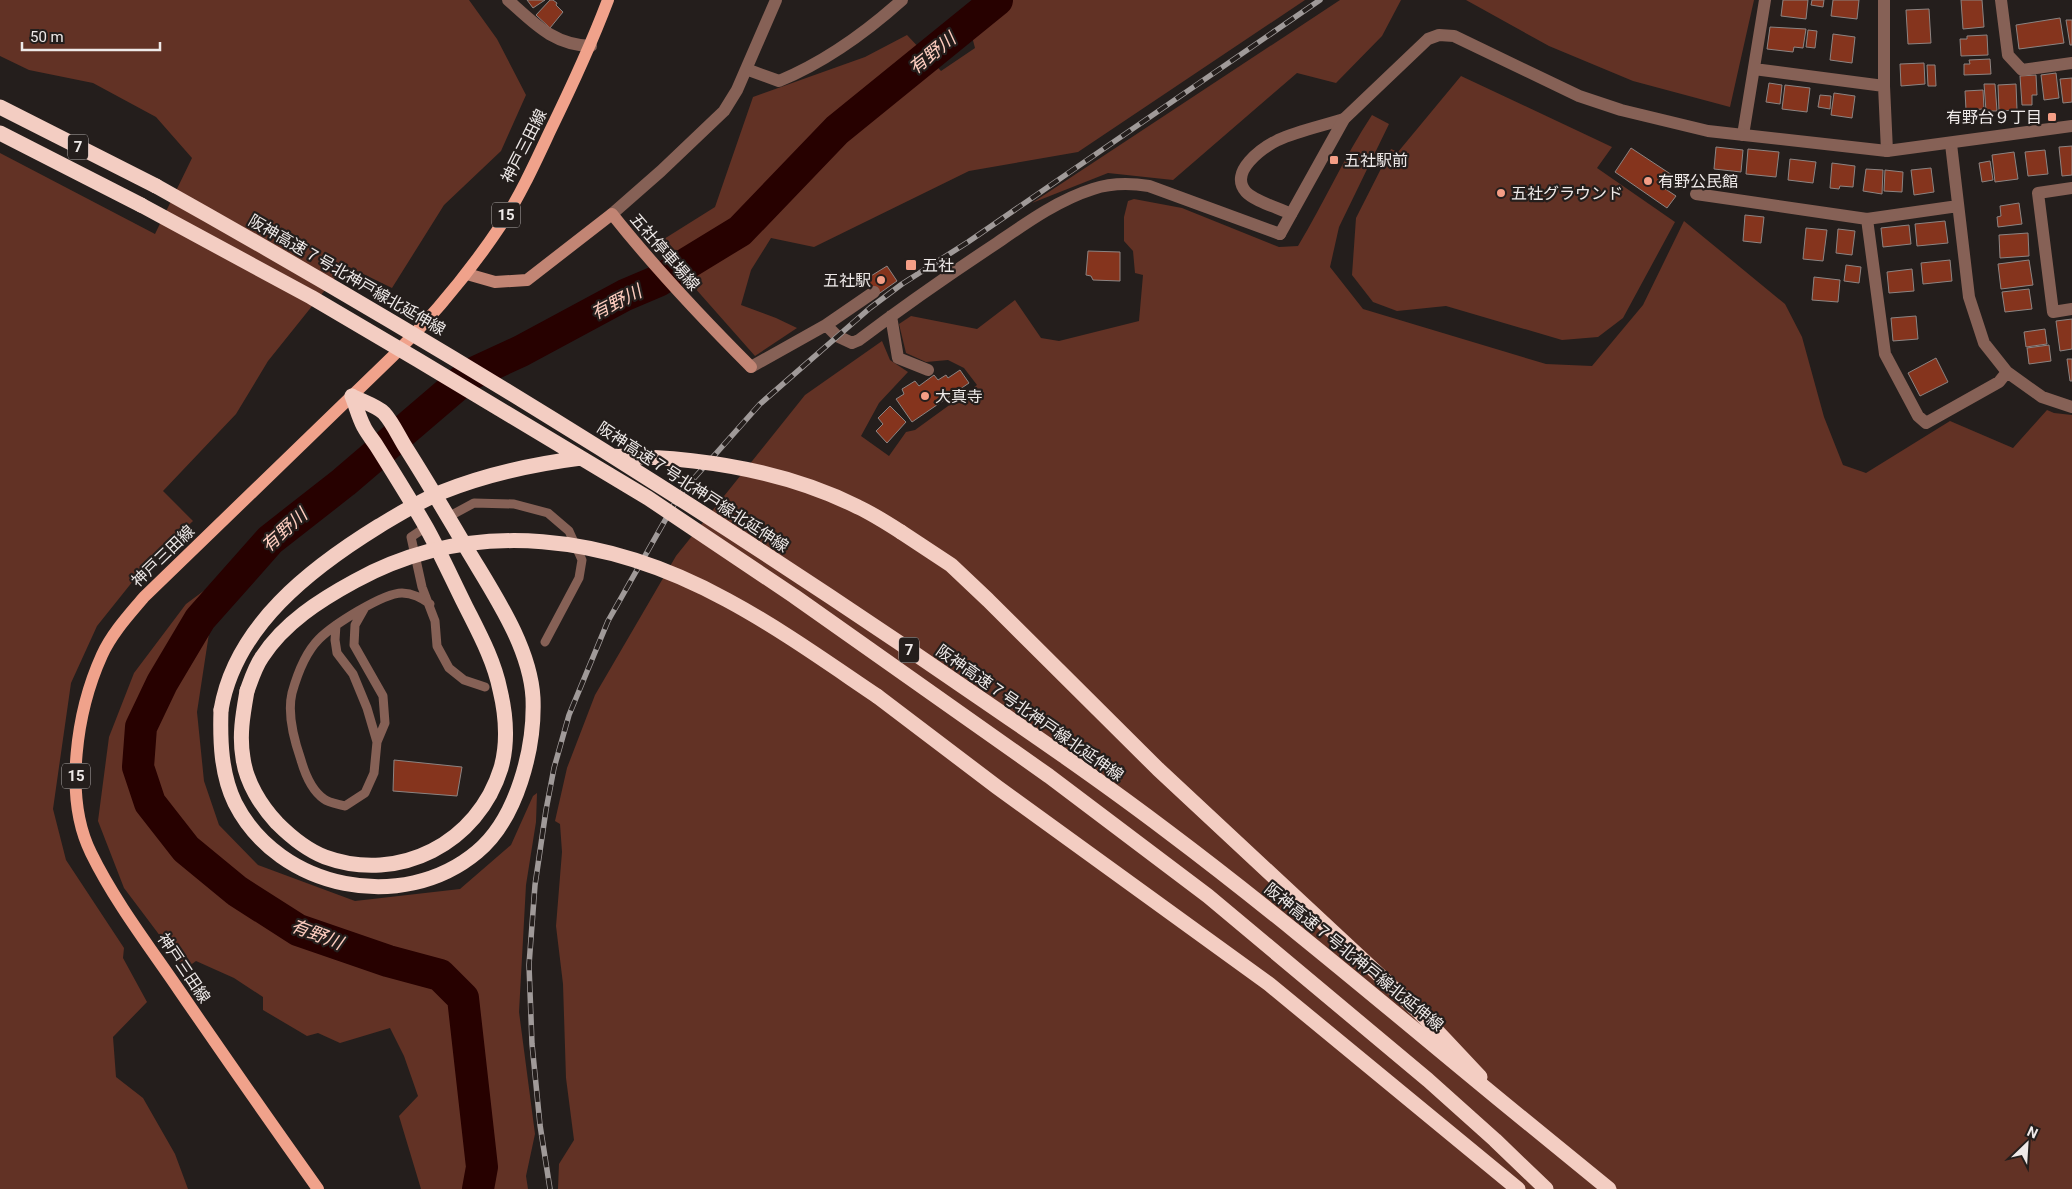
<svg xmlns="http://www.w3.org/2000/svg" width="2072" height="1189" font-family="Roboto,'Noto Sans JP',sans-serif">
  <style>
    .green { fill: #623225 }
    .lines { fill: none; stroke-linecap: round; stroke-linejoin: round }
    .river { stroke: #270100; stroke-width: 32 }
    .building { fill: #85341d; stroke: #8c8482 }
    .service { stroke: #866156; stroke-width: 9 }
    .minor { stroke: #866156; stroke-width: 12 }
    .tertiary { stroke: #866156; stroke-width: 12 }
    .secondary { stroke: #c28574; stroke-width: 12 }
    .primary { stroke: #f0a28b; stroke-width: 12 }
    .motorway { stroke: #f3cdc2; stroke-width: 15 }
    .rail-casing { stroke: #a09a99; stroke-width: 5.5 }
    .rail { stroke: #241e1c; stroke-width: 4; stroke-dasharray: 11; stroke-linecap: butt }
    .motorway-bridge { stroke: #f3cdc2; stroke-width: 15 }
    .poi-dot { fill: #f49e86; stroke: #241e1c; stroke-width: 2 }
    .labels { text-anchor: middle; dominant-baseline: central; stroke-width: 4.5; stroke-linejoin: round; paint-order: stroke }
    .shield { fill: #241e1c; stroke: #b1acab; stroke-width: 1 }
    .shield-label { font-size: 15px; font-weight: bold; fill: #eee9e8 }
    .poi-label { font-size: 16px; fill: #eee9e8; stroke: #241e1c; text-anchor: start }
    .street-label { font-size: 16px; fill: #eee9e8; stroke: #241e1c }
    .water-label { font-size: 18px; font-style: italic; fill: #ffcec0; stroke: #241e1c }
  </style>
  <rect width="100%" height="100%" fill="#241e1c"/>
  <path class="green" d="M0,0h469l28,39 29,56 -25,56 -57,54 -52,83 -47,-23 -77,96 -32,53 -73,77 30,30 -48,45 -48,60 -26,57 -18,126 13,51 58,88 -1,10 24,44 -34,35 3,40 27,21 32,56 13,35h-188v-1036l155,81 37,-76 -36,-41 -63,-34 -64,-13 -29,-14z
    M976,0h329l-227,152 -109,19 -155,76 -43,-9 -20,32 -10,35 35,13 21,10 -42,28 -99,-112 59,-37 38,-110 112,-40 42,-22 34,36 34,-23 -10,-38z
    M1340,0h61l-19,36 -46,47 -39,-10 -124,107 -65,-7 -76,30z
    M1466,0h288l-24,107 -97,-26 -84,-35z
    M1461,76l151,71 -15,21 78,54 -52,96 -25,19 -36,3 -116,-34 -49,5 -24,-9 -21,-27 4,-57 35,-69 7,3z
    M1372,115l17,9 -50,103 -9,40 33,42 183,55 46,2 51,-61 41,-84 101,83 17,33 22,80 19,48 23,8 84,-52 63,27 34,-38 7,3 18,2v774h-1514l1,-25 15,-24 -8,-62 -3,-94 -7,-58 6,-74 -2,-28 -5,-3 12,-53 28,-73 81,-139 129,-161 77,-54 8,19 18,12 -29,31 -18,33 28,20 17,-24 9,-2 62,-45 -13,-17 -16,-8 -22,2 -20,-9 -7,-29 12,-8 66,13 38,-29 26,38 18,3 80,-20 4,-46 -8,-2 -2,-22 -9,-10v-24l4,-16 6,-2 48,9 97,39 19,-1c26,-43 46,-89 74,-131z
    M217,581l-20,131 7,69 15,44 39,40 97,36 105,-12 51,-44 22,-49 4,-3 -1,29 -10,63 -7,127 16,122 -9,42 2,13h-107l-22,-73 19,-20 -14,-40 -14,-28 -50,15 -22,-10 -11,3 -44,-26v-13l-29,-19 -38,-17 -11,8 -61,-81 -26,-67 11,-84 25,-64 52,-69z"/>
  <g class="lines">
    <path class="river" d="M478,1189l4,-22 -19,-169 -23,-23 -52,-14 -90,-31 -61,-39 -51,-42 -36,-46 -12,-36 3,-40 21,-44 38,-64 70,-79 74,-58 125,-107 52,-24 104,-56 33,-14 82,-50 97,-101 160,-130"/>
  </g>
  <path class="building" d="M527,0h18l-12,8z
    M550,0h3l4,3 -1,2 7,7 -13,16 -14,-13z
    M1783,0h25l-2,19 -25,-3z
    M1812,0h12l-1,7 -12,-2z
    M1833,0h26l-2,19 -26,-3z
    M1961,0h21l2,27 -21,2z
    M1929,9l2,34 -23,1 -2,-34z
    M2060,18l4,25 -45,6 -3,-24z
    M2066,20h6v25h-2z
    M1770,27l36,2 -3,19 -9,-1 -1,5 -26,-3z
    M1808,30l9,1 -2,17 -9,-1z
    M1833,34l22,3 -3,26 -22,-3z
    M1987,35l1,20 -27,1 -1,-17h7v-3z
    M1990,59l1,15 -27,1v-11h6l-1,-4z
    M1924,63l1,21 -24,2 -1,-22z
    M1927,65h8l1,21h-8z
    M2056,73l3,25 -15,2 -3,-25z
    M2036,75l1,20h-5v10h-10l-2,-29z
    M2072,78v24l-9,1 -3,-24z
    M1769,83l13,2 -2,19 -14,-2z
    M1984,84h11l2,27h-11z
    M2016,84l1,26 -18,1 -1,-26z
    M1785,85l25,3 -3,24 -25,-3z
    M1983,90l1,19 -18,1 -1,-19z
    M1834,93l21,3 -3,22 -21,-3z
    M1820,95l11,1 -1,13 -12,-2z
    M2072,146v29l-10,1 -3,-29z
    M1716,147l27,3 -2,22 -27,-3z
    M1631,148l41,27 -8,13 12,8 -9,12 -52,-36z
    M1748,149l31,3 -3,25 -30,-3z
    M2045,150l3,24 -20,2 -3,-24z
    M2014,152l4,27 -23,3 -3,-27z
    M1790,159l26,3 -3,21 -25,-3z
    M1990,161l3,19 -11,2 -3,-19z
    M1832,163l23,3 -2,21 -13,-1 -1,3 -9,-1z
    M1931,168l3,24 -20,3 -3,-25z
    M1866,169l17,1 -1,24 -19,-3z
    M1885,170l18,2 -1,20 -18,-1z
    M2019,203l3,21 -24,3 -1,-10 4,-1 -1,-10z
    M1745,215l19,2 -3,26 -18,-2z
    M1945,221l3,22 -31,3 -2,-22z
    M1909,225l2,19 -28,3 -2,-19z
    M1806,228l21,2 -4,31 -20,-2z
    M1838,229l17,2 -3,24 -16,-2z
    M2028,233l1,23 -29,2 -1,-23z
    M1088,251l32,1v29l-27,-1 -2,-4 -5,-1z
    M1950,260l2,21 -29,3 -2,-21z
    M2029,260l4,25 -32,4 -3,-25z
    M1846,265l15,2 -2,16 -15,-2z
    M887,266l10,15 -20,14 -11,-16z
    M1912,269l2,22 -25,2 -2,-21z
    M1814,277l26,3 -2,22 -26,-2z
    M2029,289l3,20 -27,3 -3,-20z
    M1916,316l2,23 -25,2 -2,-23z
    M2072,319v30l-12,2 -4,-30z
    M2045,329l2,15 -21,3 -2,-15z
    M2049,345l2,16 -22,3 -2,-16z
    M1936,358l12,24 -28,14 -12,-23z
    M2067,359h5v22h-2z
    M960,370l9,13 -57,39 -16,-23 8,-5 -2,-5 13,-8 4,5 15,-11 4,5 8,-5 2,3z
    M890,406l16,16 -19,21 -11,-12 7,-7 -5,-6z
    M394,760l68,7 -5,29 -64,-5z"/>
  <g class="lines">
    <path class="service" d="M448,517l26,-14 40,1 34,9 21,18 13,29 -3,18 -34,64
      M426,527l-15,10 11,50 13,34 2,25 12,22 15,12 21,7
      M364,609l-9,16 -1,20 29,51 2,27 -8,19
      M336,625l-1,15 2,13 16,21 14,34 10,34 -3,31 -9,20 -20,13c-6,-2 -16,-3 -21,-7 -13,-9 -19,-25 -23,-39 -7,-20 -14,-46 -9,-67 5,-18 14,-41 27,-54 14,-14 64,-46 83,-46 11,0 19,5 28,11"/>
    <path class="minor" d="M508,0c26,23 45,45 83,46
      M1884,0v86l3,65
      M2001,0l7,55 14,15 50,-7
      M746,69l33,12c46,-19 85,-47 123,-81
      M1754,69l130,17
      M1743,135l22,-135
      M1951,144l18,153 15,46 23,29 35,25 30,10
      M2072,188l-34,5 15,119 19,-3
      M1696,194l171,25 91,-13
      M612,214l49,-43 63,-60 13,-21 39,-90
      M1291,214c-12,-6 -37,-13 -45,-22 -18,-20 16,-44 32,-52 20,-9 44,-14 66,-21
      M1867,219l18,135 33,62 8,7 73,-41 8,-10
      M891,316l7,42 30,12
      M826,325l48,-33
      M751,367l75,-42 11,11 15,7 7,-3c45,-34 91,-66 138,-97 29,-20 61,-43 96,-54 18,-6 37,-6 56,-3l131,48"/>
    <path class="tertiary" d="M1280,234l64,-115 84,-80 11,-4 15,1 125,60 42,14 87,21 179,20 185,-25"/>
    <path class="secondary" d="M467,274l28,8 32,-2 85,-66c43,54 90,104 139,153"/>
    <path class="primary" d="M318,1189c-47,-66 -93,-132 -139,-199 -30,-44 -64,-88 -88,-137 -28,-56 -14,-143 11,-198 10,-22 27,-40 42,-58l249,-241c40,-40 76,-83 108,-131 19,-29 34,-62 49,-94 21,-43 41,-86 58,-131"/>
    <path class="motorway" d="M0,107l156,79
      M0,133l141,72
      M901,532l50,33 37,35 170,169 262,244 60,64
      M247,691c-4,23 -8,44 -4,67 3,24 18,48 34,65 13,13 30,27 48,34 74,27 153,-14 176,-89 7,-25 5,-53 -1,-78 -6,-30 -21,-57 -35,-85 -13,-26 -25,-53 -39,-78 -16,-28 -33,-55 -50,-82 -4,-6 -9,-12 -12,-18 -5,-9 -8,-21 -12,-31
      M877,696l120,91 272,197 249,205
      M221,710c-1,31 0,64 14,93 44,87 168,111 242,49 40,-33 58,-104 56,-154 -3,-52 -40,-105 -66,-149 -20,-34 -40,-68 -61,-101 -7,-11 -13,-25 -22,-35 -7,-7 -23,-12 -32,-17"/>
    <defs>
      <path id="rail" d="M550,1189l-10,-64 -8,-81 -3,-79 6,-80 11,-75 8,-42 15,-53 39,-94 72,-127 80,-90 110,-96 32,-24 66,-42 352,-242"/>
    </defs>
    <use href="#rail" class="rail-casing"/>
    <use href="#rail" class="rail"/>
    <path class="motorway-bridge" d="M156,186c254,142 501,293 742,456 90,62 182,123 269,189 116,87 227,182 339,274 34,28 69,56 103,84
      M141,205l170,92 107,63 230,138 146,98 255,180 159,120 220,184 67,60 51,49
      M614,456c83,1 170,14 244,51 15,7 29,16 43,25
      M247,691c4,-11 8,-24 15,-34 22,-34 58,-57 93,-76 121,-66 255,-45 372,19 52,28 101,63 150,96
      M221,710c14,-84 90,-142 158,-184 20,-12 41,-25 63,-34 45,-18 92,-28 139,-34"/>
  </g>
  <g class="poi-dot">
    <rect x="2047" y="112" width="10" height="10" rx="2.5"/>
    <rect x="1329" y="155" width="10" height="10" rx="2.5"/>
    <circle cx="1648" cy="181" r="5"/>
    <circle cx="1501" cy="193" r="5"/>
    <rect x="905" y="259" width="12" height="12" rx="2.5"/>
    <circle cx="881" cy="280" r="5"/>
    <circle cx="925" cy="396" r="5"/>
  </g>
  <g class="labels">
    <g class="shield">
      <rect x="68" y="134.5" width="20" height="25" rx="4"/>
      <rect x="492" y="202.5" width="28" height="25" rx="4"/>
      <rect x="899" y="637.5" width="20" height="25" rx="4"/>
      <rect x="62" y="763.5" width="28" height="25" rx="4"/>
    </g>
    <g class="shield-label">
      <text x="78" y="147">7</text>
      <text x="506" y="215">15</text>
      <text x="909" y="650">7</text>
      <text x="76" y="776">15</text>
    </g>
    <g class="poi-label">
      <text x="2042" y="117" text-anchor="end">有野台９丁目</text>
      <text x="1344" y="160">五社駅前</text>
      <text x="1658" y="181">有野公民館</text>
      <text x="1511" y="193">五社グラウンド</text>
      <text x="922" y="265">五社</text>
      <text x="871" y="280" text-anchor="end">五社駅</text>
      <text x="935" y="396">大真寺</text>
    </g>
    <g class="street-label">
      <text transform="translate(524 146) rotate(-63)">神戸三田線</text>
      <text transform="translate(665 252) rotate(49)">五社停車場線</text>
      <text transform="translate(347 275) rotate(30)">阪神高速７号北神戸線北延伸線</text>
      <text transform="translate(693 487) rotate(33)">阪神高速７号北神戸線北延伸線</text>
      <text transform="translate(163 556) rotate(-44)">神戸三田線</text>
      <text transform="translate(1030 713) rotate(35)">阪神高速７号北神戸線北延伸線</text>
      <text transform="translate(1354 957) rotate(39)">阪神高速７号北神戸線北延伸線</text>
      <text transform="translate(184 968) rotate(56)">神戸三田線</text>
    </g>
    <g class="water-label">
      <text transform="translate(932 53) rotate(-39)">有野川</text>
      <text transform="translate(616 302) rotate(-27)">有野川</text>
      <text transform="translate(284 530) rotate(-42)">有野川</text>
      <text transform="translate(317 934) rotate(21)">有野川</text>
    </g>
  </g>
  <g transform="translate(2027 1144) rotate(25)" stroke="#241e1c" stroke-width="4" paint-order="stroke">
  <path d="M0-4L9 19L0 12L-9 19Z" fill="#eee9e8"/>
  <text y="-8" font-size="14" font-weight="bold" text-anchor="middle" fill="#eee9e8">N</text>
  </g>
  <path d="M22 42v8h138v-8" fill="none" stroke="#eee9e8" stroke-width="2.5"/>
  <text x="30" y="42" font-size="15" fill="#eee9e8" stroke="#241e1c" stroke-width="4" paint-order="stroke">50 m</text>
</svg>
